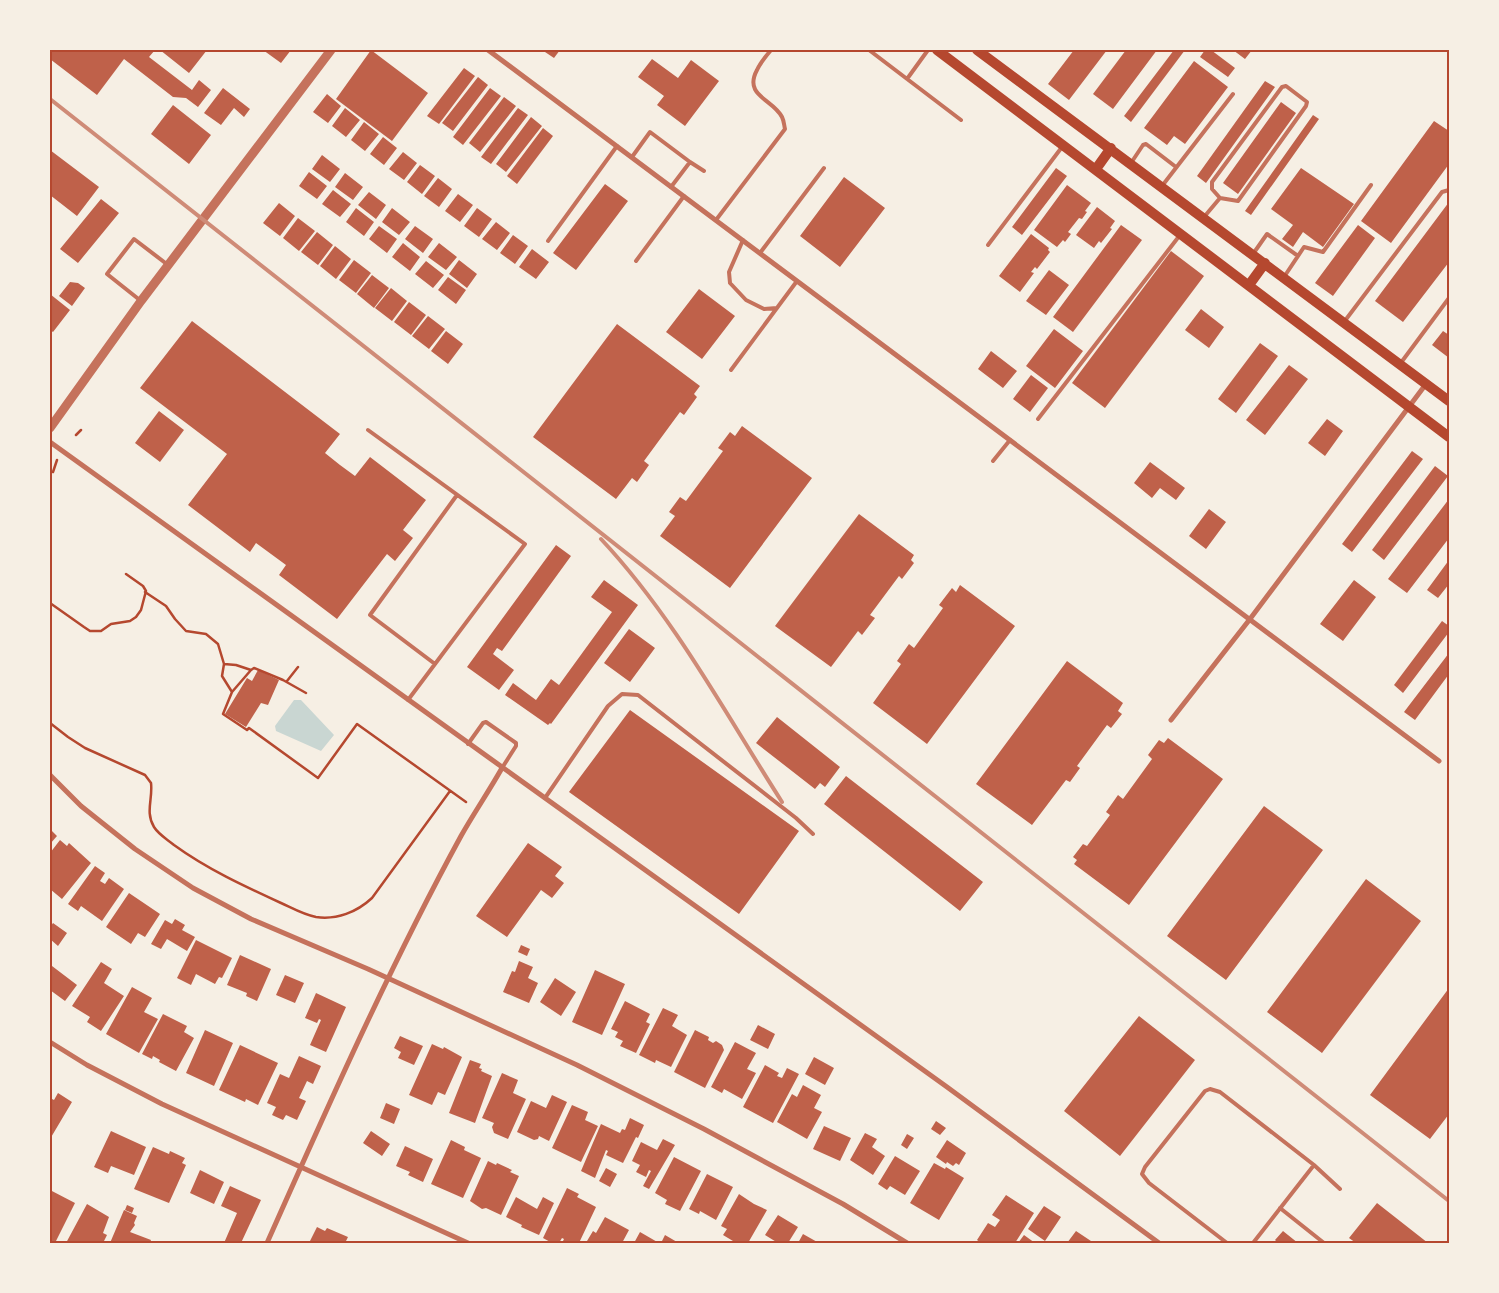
<svg xmlns="http://www.w3.org/2000/svg" width="1499" height="1293" font-family="Bitter,serif">
  <style>
    .water { fill: #c9d6d2 }
    .building { fill: #bf614a }
    .lines { fill: none; stroke-linecap: round; stroke-linejoin: round }
    .path { stroke: #b5482f; stroke-width: 2.5 }
    .service { stroke: #c5725c; stroke-width: 4 }
    .minor { stroke: #c5725c; stroke-width: 5 }
    .tertiary { stroke: #c5725c; stroke-width: 9 }
    .secondary { stroke: #b5482f; stroke-width: 10 }
    .rail { stroke: #cf8b77; stroke-width: 4 }
    .neatline { fill: none; stroke: #b5482f; stroke-width: 2 }
  </style>
  <rect width="100%" height="100%" fill="#f6efe4"/>
  <path class="water" d="M294,700h7l33,35 -13,16 -45,-20 -1,-5z"/>
  <path class="building" d="M50,50h105l-6,7 43,33 7,-10 12,10 -13,17 -12,-9 -13,-1 -49,-38 -27,36 -47,-36z
    M160,50h47l-18,23z
    M263,50h28l-10,13z
    M371,50l57,43 -36,48 -56,-42z
    M542,50h18l-6,8z
    M1074,50h33l-38,50 -21,-16z
    M1126,50h31l-44,59 -20,-15z
    M1174,50h11l-54,72 -7,-6z
    M1205,50h6l24,18 -7,9 -28,-20z
    M1233,50h19l-7,9z
    M652,59l26,19 13,-18 28,21 -34,45 -28,-21 7,-9 -26,-19z
    M1194,61l34,26 -43,57 -11,-8 -7,9 -23,-17z
    M464,68l11,8 -36,48 -12,-8z
    M478,77l10,8 -35,46 -11,-8z
    M1265,81l10,6 -69,96 -9,-7z
    M223,88l27,21 -6,8 -10,-9 -13,17 -17,-12z
    M490,88l11,8 -38,49 -10,-8z
    M327,94l14,12 -13,17 -15,-11z
    M504,97l12,9 -36,46 -11,-9z
    M1281,102l15,11 -58,81 -15,-11z
    M173,105l38,30 -22,29 -38,-30z
    M345,108l15,12 -14,17 -14,-11z
    M518,108l10,7 -37,49 -10,-7z
    M1313,115l6,4 -68,96 -6,-4z
    M531,117l11,9 -36,46 -10,-8z
    M1434,121l15,10v33l-58,79 -30,-22z
    M364,122l15,12 -14,17 -14,-11z
    M543,128l10,8 -36,48 -10,-8z
    M383,137l14,11 -13,17 -14,-11z
    M50,150l49,37 -22,29 -27,-21z
    M403,152l14,11 -13,17 -15,-11z
    M322,155l18,14 -10,13 -18,-13z
    M420,165l15,11 -13,18 -15,-12z
    M1056,168l11,8 -45,59 -10,-8z
    M1301,168l53,36 -31,43 -20,-15 -10,15 -11,-8 11,-14 -22,-16z
    M309,172l18,14 -10,13 -18,-13z
    M345,173l18,14 -10,13 -18,-13z
    M844,177l41,31 -45,59 -40,-31z
    M438,178l14,11 -13,18 -15,-11z
    M605,184l23,17 -52,69 -23,-17z
    M1067,185l24,18 -6,8 2,1 -5,7 -3,-1 -11,14 3,2 -6,8 -2,-2 -6,7 -23,-17z
    M333,190l18,14 -11,13 -18,-13z
    M369,192l17,13 -10,14 -18,-14z
    M458,194l15,11 -13,17 -15,-11z
    M101,199l18,14 -41,50 -18,-14z
    M1449,202v60l-46,60 -28,-21z
    M279,203l16,13 -15,20 -17,-13z
    M1097,207l18,14 -5,7 2,1 -11,14 -2,-2 -5,7 -18,-13z
    M356,208l18,14 -10,14 -18,-14z
    M392,208l18,14 -11,13 -17,-13z
    M477,208l15,11 -13,18 -15,-11z
    M298,218l17,13 -16,20 -16,-13z
    M496,222l14,11 -13,17 -15,-11z
    M1121,225l21,15 -69,92 -20,-15z
    M1358,225l17,13 -42,58 -18,-13z
    M379,226l18,13 -10,14 -18,-14z
    M415,226l18,13 -10,14 -18,-14z
    M317,232l16,13 -15,20 -17,-13z
    M1031,234l18,14 -1,2 2,2 -13,17 -2,-2 -4,5 3,1 -14,19 -21,-16z
    M513,235l15,11 -13,18 -15,-11z
    M403,243l17,14 -10,14 -18,-14z
    M439,243l18,14 -11,13 -18,-13z
    M335,246l16,13 -15,20 -16,-13z
    M532,249l17,13 -13,17 -17,-12z
    M1171,251l33,25 -99,132 -33,-25z
    M354,260l17,13 -15,20 -17,-13z
    M459,260l18,14 -10,14 -18,-14z
    M426,261l18,14 -11,13 -18,-14z
    M1049,270l20,15 -23,30 -20,-14z
    M372,275l17,13 -15,20 -17,-14z
    M448,277l18,13 -10,14 -18,-14z
    M70,282l8,1 7,5 -13,18 -13,-10z
    M391,288l16,13 -15,20 -17,-13z
    M699,289l36,27 -33,43 -36,-27z
    M50,294l20,16 -17,22 -3,-2z
    M409,302l17,13 -15,20 -17,-13z
    M1201,309l23,18 -15,21 -24,-18z
    M428,316l17,13 -16,20 -17,-13z
    M192,321l148,113 -15,19 15,12 15,11 15,-19 56,43 -23,30 10,8 -18,23 -8,-7 -50,65 -58,-44 7,-10 -30,-22 -6,9 -62,-47 39,-51 -87,-66z
    M617,324l83,62 -6,8 3,3 -13,18 -4,-3 -36,49 5,4 -12,17 -5,-4 -16,21 -83,-62z
    M1054,329l29,22 -28,37 -29,-22z
    M446,331l17,13 -15,20 -17,-13z
    M1443,331l6,4v23l-17,-13z
    M1260,343l18,13 -42,57 -18,-14z
    M991,351l26,20 -14,17 -25,-19z
    M1289,365l19,14 -43,56 -19,-15z
    M1031,375l17,13 -18,24 -17,-13z
    M159,411l25,19 -24,32 -25,-19z
    M1327,419l16,12 -18,25 -17,-13z
    M742,426l70,52 -82,110 -70,-52 15,-20 -6,-4 11,-15 6,4 37,-50 -5,-3 12,-16 5,4z
    M1412,451l11,8 -71,93 -10,-8z
    M1150,462l35,26 -9,12 -16,-12 -8,10 -18,-15z
    M1435,466l13,10 -64,84 -12,-10z
    M1449,499v39l-42,55 -19,-14z
    M1209,509l17,13 -20,27 -17,-13z
    M859,514l55,41 -3,5 3,3 -12,16 -3,-3 -29,39 5,3 -13,17 -4,-4 -27,36 -56,-41z
    M556,545l15,11 -69,95 -5,-3 -4,6 21,16 -15,20 -32,-23z
    M1449,560v24l-11,14 -11,-8z
    M604,580l34,25 -87,119 -1,-1 -2,2 -43,-30 8,-12 23,17 15,-21 8,6 53,-73 -21,-15z
    M1354,580l22,17 -33,44 -23,-17z
    M960,585l55,41 -88,118 -54,-41 28,-39 -4,-3 12,-17 5,4 29,-40 -4,-3 13,-17 4,4z
    M1442,621l7,5v6l-46,61 -9,-8z
    M629,629l26,19 -25,34 -26,-19z
    M1449,653v21l-34,46 -11,-8z
    M1067,661l56,42 -5,8 4,3 -11,14 -4,-3 -30,41 3,2 -10,14 -4,-2 -34,45 -56,-41z
    M258,670l21,10 -11,25 -7,-2 -15,24 -21,-13 22,-36 5,3z
    M630,710l169,121 -60,83 -170,-122z
    M777,717l63,50 -15,20 -5,-4 -5,6 -59,-46z
    M1168,738l55,41 -94,126 -55,-41 3,-4 -4,-3 10,-13 4,2 23,-31 -4,-3 12,-17 5,4 29,-40 -4,-4 11,-15 5,3z
    M846,776l137,106 -23,29 -136,-107z
    M1264,806l59,44 -97,130 -59,-44z
    M50,829l7,7 -7,8z
    M60,840l7,6 2,-3 22,20 -29,36 -12,-10v-36z
    M528,843l34,24 -7,9 9,7 -12,15 -11,-8 -34,47 -31,-21z
    M95,866l10,7 -5,8 5,3 4,-6 15,11 -22,32 -21,-15 -3,5 -10,-7z
    M1366,879l55,42 -99,132 -55,-41z
    M129,893l31,21 -15,23 -7,-4 -7,11 -25,-17z
    M175,919l10,6 -3,5 13,7 -8,14 -20,-12 -6,10 -10,-5 14,-24 7,4z
    M53,923l14,10 -9,13 -8,-7v-12z
    M196,940l36,18 -10,20 -3,-1 -4,7 -19,-10 -5,11 -14,-7z
    M521,945l9,4 -3,7 -9,-4z
    M240,955l31,14 -14,32 -11,-5 1,-3 -20,-8z
    M519,961l14,6 -5,11 10,5 -9,20 -26,-11 9,-21 3,1z
    M101,962l11,7 -8,14 20,13 -23,35 -14,-9 3,-5 -18,-11z
    M52,966l25,19 -12,16 -15,-11v-21z
    M595,970l30,14 -23,51 -30,-13z
    M285,975l19,8 -9,20 -19,-8z
    M555,978l21,14 -15,24 -21,-14z
    M132,987l20,11 -8,14 14,7 -19,34 -33,-19z
    M1449,988v126l-19,25 -60,-44z
    M316,993l30,14 -20,45 -16,-7 11,-25 -2,-1 -2,4 -12,-5z
    M625,1001l25,13 -4,8 4,2 -14,29 -16,-7 3,-5 -8,-4 3,-5 -7,-3z
    M663,1008l15,7 -6,11 15,9 -16,32 -15,-7 -1,3 -16,-8z
    M163,1014l24,12 -3,6 10,6 -18,33 -17,-9 1,-2 -7,-4 -1,3 -10,-5z
    M1139,1016l56,44 -75,96 -56,-45z
    M758,1025l17,9 -7,15 -18,-9z
    M205,1030l28,13 -19,43 -28,-13z
    M695,1030l14,7 -1,3 5,3 3,-2 6,4 2,5 -19,38 -31,-16z
    M400,1036l23,10 -9,19 -16,-7 3,-6 -7,-4z
    M735,1042l21,11 -9,16 9,4 -14,26 -18,-10 -2,4 -11,-6z
    M432,1044l11,5 1,-2 18,10 -17,38 -7,-3 -6,13 -23,-10z
    M240,1045l38,18 -20,42 -12,-6 -1,3 -26,-12z
    M299,1056l22,10 -8,18 -6,-3 -8,17 7,3 -9,19 -11,-5 -3,5 -11,-5 4,-8 -9,-4 13,-29 9,4z
    M814,1057l20,11 -9,17 -20,-11z
    M470,1060l11,4 -2,4 3,1 -1,2 11,5 -17,47 -26,-10z
    M765,1065l14,8 -2,3 5,2 5,-10 12,6 -26,49 -30,-16z
    M502,1073l16,7 -5,13 13,6 -18,40 -14,-6 -2,-6 2,-4 -12,-5z
    M803,1085l18,10 -7,13 8,4 -15,27 -30,-17 15,-28 5,3z
    M58,1093l14,9 -22,37v-41l4,2z
    M552,1095l15,7 -18,39 -10,-5 -1,3 -4,1 -17,-8 14,-31 15,7z
    M386,1103l14,6 -6,15 -14,-6z
    M572,1105l16,7 -3,8 13,6 -17,36 -29,-14z
    M630,1118l14,7 -6,13 -2,-1 -13,26 -17,-8 2,-4 -2,-1 -11,28 -14,-7 20,-47 19,9 2,-4 3,1z
    M936,1121l10,7 -6,7 -9,-6z
    M824,1126l27,12 -11,23 -27,-12z
    M111,1131l35,16 -12,28 -23,-9 -3,7 -14,-6z
    M371,1131l19,13 -8,12 -19,-13z
    M865,1133l12,6 -5,8 13,9 -12,19 -23,-15z
    M907,1134l7,4 -7,11 -6,-4z
    M663,1139l12,6 -26,44 -6,-3 8,-15 -2,-1 -3,7 -10,-5 4,-7 -8,-4 9,-19 16,8z
    M451,1140l14,7 -1,3 17,8 -18,40 -32,-14z
    M947,1140l19,13 -7,12 -3,-2 -3,3 -6,-4 -1,2 -10,-7z
    M405,1146l28,13 -10,23 -15,-7 2,-3 -14,-6z
    M153,1147l16,7 1,-3 15,7 -3,5 4,2 -17,38 -35,-14z
    M895,1156l25,15 -15,24 -15,-9 -3,4 -9,-6z
    M674,1157l27,14 -21,40 -15,-7 2,-4 -12,-7z
    M488,1161l8,4 1,-2 15,7 -2,2 9,4 -18,39 -15,-7 -4,1 -12,-8z
    M934,1163l11,6 1,-2 18,11 -25,42 -29,-17z
    M606,1168l11,6 -7,13 -11,-6z
    M200,1170l24,12 -10,22 -24,-11z
    M707,1174l26,13 -17,33 -16,-9 -1,3 -10,-5z
    M230,1186l31,14 -20,43h-17l13,-30 -16,-7z
    M567,1188l12,6 -2,3 19,10 -17,36h-17l2,-4 -2,-1 -3,5h-7l-9,-5z
    M50,1190l25,13 -20,40 -5,-3z
    M739,1194l15,10 13,6 -19,33h-16l1,-2 -10,-6 4,-6 -6,-3z
    M1006,1195l28,18 -19,30h-34l-4,-3 11,-17 7,4 5,-7 -8,-5z
    M516,1197l21,12 6,-12 11,6 -15,32 -18,-8 1,-2 -16,-8z
    M1377,1203l51,40h-72l-7,-5z
    M87,1204l22,13 -6,16 4,2 -4,8h-37z
    M127,1205l7,3 -2,5 -7,-3z
    M1044,1206l17,11 -16,24 -17,-12z
    M124,1210l13,6 -3,7 1,2 -5,7 21,8 -1,3h-40z
    M778,1215l20,12 -10,16h-10l-13,-8z
    M605,1217l24,13 -7,13h-33l-2,-2 6,-10 3,2z
    M317,1227l8,4 2,-3 21,9 -3,6h-36z
    M1076,1231l15,10 -2,2h-22z
    M1283,1231l15,12h-20l-3,-3z
    M640,1232l19,11h-25z
    M803,1234l16,9h-21z
    M665,1235l12,7 -1,1h-15z
    M1024,1235l11,8h-17z"/>
  <g class="lines">
    <path class="path" d="M76,435l5,-5
      M53,472l4,-12
      M145,592l21,14 9,13 11,12 20,3 12,10 6,20 -2,12 10,16 -9,22 24,16 2,-2 69,50 39,-54 109,78
      M50,603l34,24 6,4h11l10,-7 19,-3 6,-4 5,-7 5,-19 -3,-5 -17,-12
      M224,664l12,1 15,5 -19,22
      M251,670l3,-2 29,12 23,13
      M287,681l11,-14
      M50,723l18,14 17,11 60,27 6,8c2,16 -6,29 3,44 5,8 13,12 20,18 33,24 70,41 107,58 11,5 23,12 35,14 21,3 41,-5 56,-19l78,-107"/>
    <path class="service" d="M869,50l92,70
      M907,79l21,-29
      M1286,86l21,16 -1,4 -68,95 -18,-3 -8,-9v-7l70,-95z
      M632,157l18,-25 40,30 -19,25
      M690,162l14,9
      M1131,163l12,-18 3,-1 30,23
      M1162,186l71,-92
      M1204,217l16,-19
      M716,220l69,-91c-1,-4 -1,-8 -3,-12 -9,-18 -39,-21 -25,-47 3,-7 9,-14 14,-20
      M743,240l-14,32 1,11 16,17 18,9 13,-1
      M548,241l69,-95
      M988,245l74,-98
      M760,253l64,-85
      M1253,254l14,-20 31,22
      M636,261l48,-65
      M1284,277l20,-30 19,5 48,-67
      M141,301l-34,-27 27,-35 34,26
      M1344,322l98,-130 7,-2
      M1400,364l49,-66
      M731,370l66,-89
      M1038,419l142,-184
      M368,430l157,114 -117,156
      M993,461l17,-21
      M435,664l-65,-49 87,-120
      M468,744l15,-21 3,-1 30,21v3l-14,22
      M545,798l63,-92 14,-12 16,1 158,123 17,16
      M1280,1208l44,35
      M1227,1243l-78,-60 -7,-9 3,-7 60,-76 5,-2 10,3 94,73
      M1253,1243l61,-78 26,24"/>
    <path class="minor" d="M488,50l951,711
      M50,442l897,645 212,156
      M1171,720l79,-101 176,-235
      M50,775l31,31 54,43 58,39 58,31 117,50 209,96 127,64 139,75 64,39
      M50,1042l37,23 75,39 306,139
      M267,1243c61,-137 122,-275 194,-407 13,-23 28,-45 41,-68"/>
    <path class="tertiary" d="M50,428l91,-127 190,-251"/>
    <path class="secondary" d="M937,50l512,387
      M977,50l472,351
      M1096,169l15,-21
      M1249,285l16,-22"/>
    <path class="rail" d="M50,99l1399,1102
      M601,539c73,78 124,174 181,263"/>
  </g>
  <rect width="1499" height="1293" fill="none" stroke="#f6efe4" stroke-width="102"/>
  <rect x="51" y="51" width="1397" height="1191" class="neatline"/>
</svg>
